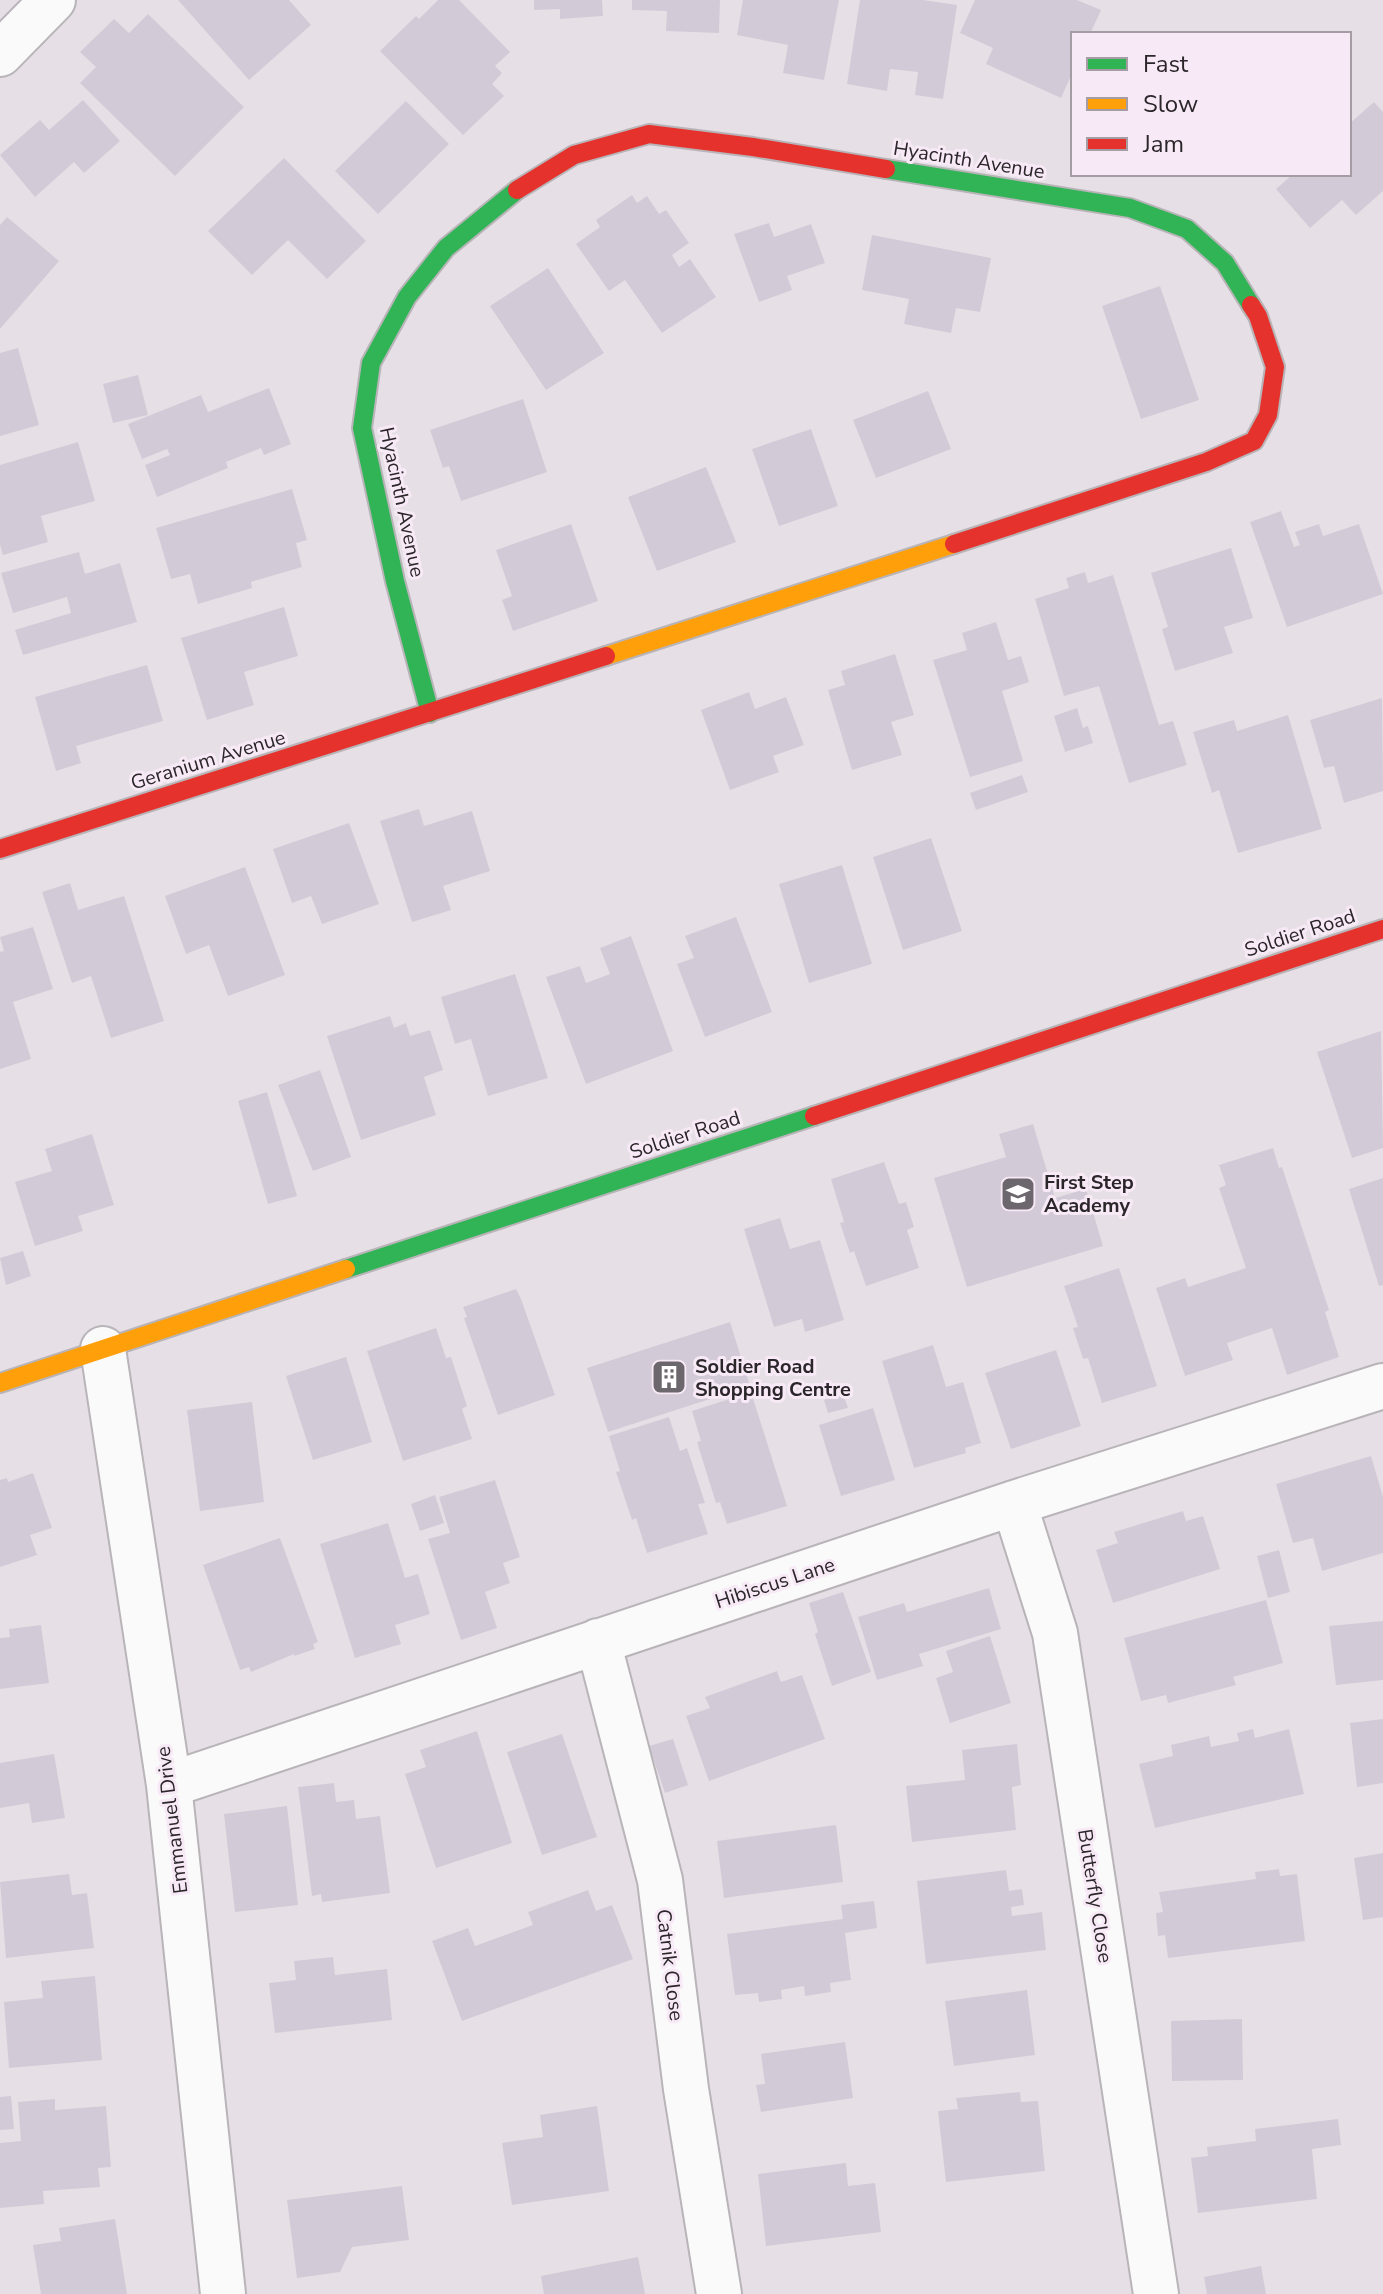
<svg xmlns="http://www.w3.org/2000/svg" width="1383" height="2294" font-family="'Nunito Sans',sans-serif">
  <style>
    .building { fill: #d3cad7 }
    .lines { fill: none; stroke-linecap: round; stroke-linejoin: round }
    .street-casing { stroke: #b8b4b8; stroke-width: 48 }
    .fast-casing { stroke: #b8b4b8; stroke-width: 22 }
    .slow-casing { stroke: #b8b4b8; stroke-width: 22 }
    .jam-casing { stroke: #b8b4b8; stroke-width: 22 }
    .street { stroke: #fbfafb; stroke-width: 44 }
    .fast { stroke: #30b455; stroke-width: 18 }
    .slow { stroke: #ff9f0a; stroke-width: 18 }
    .jam { stroke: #e5322d; stroke-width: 18 }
    .labels { text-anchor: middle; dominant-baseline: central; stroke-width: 6; stroke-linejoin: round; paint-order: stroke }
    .street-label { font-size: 20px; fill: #2b262a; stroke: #f7eaf6 }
    .poi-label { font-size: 20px; font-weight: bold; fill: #2b262a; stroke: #f7eaf6; text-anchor: start }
  </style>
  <rect width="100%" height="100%" fill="#e6e0e6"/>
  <path class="building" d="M178,0h111l22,25 -62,55z
    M438,0h21l51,52 -15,14 7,7 -10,11 12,12 -41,39 -83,-84 36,-35 3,3z
    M534,0h68l1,16 -43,3v-10l-26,1z
    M632,0h88l-1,33 -53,-2 1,-20 -35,-1z
    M743,0h96l-15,80 -41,-7 5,-28 -51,-10z
    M860,0h63l34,5 -14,94 -28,-4 3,-23 -28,-3 -3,22 -40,-7z
    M975,0h102l24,10 -11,24h-17v37l-12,27 -75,-34 7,-16 -33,-15z
    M148,14l96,93 -69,69 -95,-93 16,-16 -16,-15 34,-33 15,14z
    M83,100l37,41 -36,32 -10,-11 -39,35 -35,-42 40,-35 9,10z
    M406,101l43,43 -71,70 -43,-43z
    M1374,102l9,10v79l-27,24 -14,-15 -32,28 -34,-39 17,-15h56v-50z
    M284,158l82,83 -39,38 -39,-39 -36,35 -44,-44z
    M632,195l5,8 10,-7 12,18 7,-4 23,33 -17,12 7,12 11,-8 26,38 -54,36 -37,-53 -16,11 -33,-47 24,-17 -4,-7z
    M7,217l52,44 -59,68v-104z
    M769,223l5,14 37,-13 14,39 -38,13 5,14 -33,12 -25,-68z
    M872,235l119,23 -11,54 -24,-4 -5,25 -47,-9 5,-25 -47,-9z
    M548,268l56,85 -58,37 -56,-84z
    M1160,286l39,114 -58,19 -39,-113z
    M18,348l21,77 -39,11v-83z
    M138,375l10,40 -35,8 -10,-39z
    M269,388l22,56 -27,11 -3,-7 -35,14 2,6 -71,29 -12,-32 25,-10 -3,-6 -25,10 -14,-35 73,-29 7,17z
    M928,391l23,58 -75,29 -23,-58z
    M523,399l24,73 -86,29 -12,-35 -6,2 -13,-38z
    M811,429l27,77 -59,20 -27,-77z
    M78,442l17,59 -54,15 7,26 -45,13 -3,-10v-80z
    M706,467l30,75 -79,29 -29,-74z
    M292,489l15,51 -11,3 6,24 -51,15 1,6 -54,16 -8,-30 -19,5 -15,-51z
    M1281,511l13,36 6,-2 -5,-13 24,-8 4,12 36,-12 24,70 -96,33 -37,-105z
    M571,524l27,77 -85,30 -11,-31 10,-4 -16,-46z
    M1231,548l22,70 -29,9 9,26 -58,18 -13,-42 6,-2 -17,-54z
    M79,552l6,22 35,-11 17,59 -114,33 -8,-25 56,-17 -4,-16 -54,16 -12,-40z
    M1085,572l3,11 25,-8 46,150 14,-4 14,44 -58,18 -30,-97 -35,10 -29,-97 34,-11 -3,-10z
    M284,607l14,49 -54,16 10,33 -47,15 -26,-82z
    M996,622l12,38 13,-4 8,26 -27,9 21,70 -53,16 -37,-117 34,-10 -5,-17z
    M895,654l19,61 -23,7 11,33 -50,15 -24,-80 17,-5 -4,-14z
    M147,665l16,56 -87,25 5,17 -25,8 -21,-74z
    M749,692l6,17 31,-12 18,48 -31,11 6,16 -49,18 -29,-80z
    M1382,698l1,93 -39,12 -10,-37 -10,2 -14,-48z
    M1077,708l6,20 5,-2 5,17 -28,9 -11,-36z
    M1288,715l34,114 -84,24 -19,-63 -7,3 -19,-61 41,-12 3,11z
    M1022,775l6,17 -52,18 -6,-17z
    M419,809l5,17 48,-15 18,60 -47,15 8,24 -39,12 -32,-101z
    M349,823l30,81 -57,20 -11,-28 -19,7 -19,-54z
    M931,838l31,93 -59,19 -30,-93z
    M842,865l30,99 -63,19 -30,-99z
    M245,867l40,108 -57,21 -19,-51 -23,9 -21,-58z
    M70,883l8,27 46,-14 40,125 -53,17 -20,-62 -19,7 -30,-91z
    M736,917l36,95 -67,25 -28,-73 17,-6 -9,-22z
    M33,927l20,62 -40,13 18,57 -31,10v-117l4,-1 -4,-14z
    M631,936l42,115 -87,33 -40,-107 34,-11 6,17 24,-9 -10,-26z
    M515,974l33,104 -60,18 -17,-57 -16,5 -14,-47z
    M390,1016l4,12 12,-5 4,13 20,-6 13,40 -19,7 12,38 -75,25 -34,-104z
    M1381,1031l2,117 -31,10 -35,-106z
    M320,1070l31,87 -38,14 -35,-86z
    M267,1092l30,104 -29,8 -30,-103z
    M1033,1124l22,74 31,-9 17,57 -136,41 -33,-109 72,-21 -7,-23z
    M92,1134l22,71 -36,11 5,15 -48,15 -20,-64 37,-11 -7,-22z
    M1273,1148l6,20 3,-1 47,143 -4,2 14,45 -52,18 -15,-47 -45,15 6,17 -48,16 -29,-88 29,-10 3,9 58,-19 -27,-80 7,-3 -7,-20z
    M884,1162l15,42 7,-2 8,25 -7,3 12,38 -53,18 -12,-35 -4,2 -10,-30 4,-1 -13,-43z
    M1383,1178v107l-4,1 -30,-97z
    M780,1218l10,31 30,-9 24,80 -39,12 -3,-13 -28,8 -30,-98z
    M23,1251l8,25 -25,9 -6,-27z
    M1119,1268l38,118 -55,17 -14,-45 -5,1 -10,-31 5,-1 -14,-41z
    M516,1289l5,10 34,96 -57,20 -34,-97 3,-1 -4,-10z
    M730,1322l20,64 -142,46 -21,-64z
    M436,1328l10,30 5,-1 16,49 -5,3 10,30 -69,22 -36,-110z
    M933,1345l13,42 17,-5 18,61 -16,5 1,5 -52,15 -32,-107z
    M1056,1350l25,76 -70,23 -26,-76z
    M346,1357l26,85 -59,18 -27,-84z
    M751,1392l36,114 -60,18 -7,-22 -4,1 -19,-61 4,-1 -9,-30z
    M843,1394l5,14 -20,5 -4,-13z
    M252,1402l12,100 -64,9 -13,-101z
    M873,1408l22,72 -54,16 -22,-71z
    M669,1417l11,34 7,-3 18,55 -7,1 10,30 -61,19 -11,-35 -4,2 -16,-48 4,-1 -11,-35z
    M1371,1456l12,41v56l-61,18 -9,-33 -20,5 -17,-59z
    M33,1473l19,55 -22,7 7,20 -37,12v-87l7,-2 1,4z
    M495,1480l25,77 -17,6 7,20 -25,9 12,36 -36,12 -33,-101 22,-6 -11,-36z
    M435,1495l9,28 -24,8 -9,-27z
    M1183,1511l3,10 17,-5 17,53 -107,34 -17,-53 22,-7 -4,-11z
    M388,1523l17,55 13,-4 12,40 -35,11 6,19 -46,14 -35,-114z
    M280,1538l38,104 -5,2 2,5 -21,7v-2l-43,18 -2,-5 -9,3 -37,-105z
    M1279,1550l11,42 -22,6 -11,-42z
    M989,1588l12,41 -82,25 4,12 -46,14 -19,-63 46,-14 3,9z
    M843,1592l28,80 -39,14 -17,-52 3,-2 -9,-29z
    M1266,1600l17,63 -50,14 3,8 -68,18 -2,-8 -25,6 -17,-63z
    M1383,1621v59l-47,5 -7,-59z
    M41,1625l8,58 -49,6v-51l10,-1 -1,-8z
    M990,1636l21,67 -61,20 -14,-45 17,-6 -7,-21z
    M777,1671l4,11 21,-7 23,64 -116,42 -23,-65 24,-8 -5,-11z
    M1383,1719v64l-26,4 -7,-64z
    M1253,1729l2,9 34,-9 15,65 -149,34 -16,-64 34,-8 -2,-11 38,-9 2,11 28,-6 -2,-8z
    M477,1731l35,112 -76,25 -31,-94 21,-7 -6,-17z
    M562,1734l35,103 -55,18 -35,-103z
    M673,1739l15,46 -23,8 -16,-47z
    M1017,1744l4,41 -9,2 4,43 -104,12 -6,-56 59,-6 -3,-30z
    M54,1754l11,64 -33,5 -3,-20 -29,5v-45z
    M334,1783l2,19 18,-2 2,19 24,-3 10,77 -68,9 -1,-8 -9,2 -14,-109z
    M287,1806l11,99 -63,7 -11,-98z
    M836,1825l7,57 -119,16 -7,-57z
    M1383,1853v64l-20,3 -9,-62z
    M1279,1869l1,7 17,-2 8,67 -137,17 -3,-23 -7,1 -2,-23 7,-1 -4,-20 97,-13 -1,-7z
    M1006,1870l3,21 13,-2 2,16 -13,2 1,9 30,-4 4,38 -120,14 -9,-83z
    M69,1874l3,21 15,-2 7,55 -88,10 -6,-76z
    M588,1890l8,21 16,-6 21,54 -171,62 -30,-80 36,-13 7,18 58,-21 -5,-13z
    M874,1901l3,27 -32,5 6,47 -21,3 1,9 -26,4 -1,-10 -23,4 1,9 -23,3 -1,-9 -23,2 -8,-61 116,-15 -2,-14z
    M333,1957l2,18 52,-6 5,51 -117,13 -6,-50 27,-3 -2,-19z
    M95,1976l7,84 -93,8 -5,-66 39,-4 -2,-17z
    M1027,1990l8,65 -81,11 -9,-65z
    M1242,2019l1,61 -71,1 -1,-60z
    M845,2042l8,56 -92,14 -5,-27 9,-1 -4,-30z
    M1020,2092l1,10 17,-1 7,70 -99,11 -8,-71 20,-2 -2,-11z
    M11,2096l3,33 -14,1v-33z
    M55,2099v11l51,-4 5,61 -13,1 2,19 -57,4 1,13 -44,4v-65l21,-2 -3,-39z
    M597,2106l12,85 -97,14 -10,-62 41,-6 -3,-22z
    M1338,2119l3,26 -29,4 5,50 -119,14 -7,-55 17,-2 -1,-9 49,-6 -1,-12z
    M846,2163l2,23 27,-3 6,49 -115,14 -8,-72z
    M402,2186l7,54 -57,7 -12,25 -43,6 -10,-78z
    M115,2219l12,75h-86l-8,-49 28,-4 -2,-13z
    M638,2257l7,37h-101l-3,-18z
    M1261,2266l5,28h-59l-3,-17z"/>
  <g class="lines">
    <defs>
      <path id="street" d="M0,54l53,-54
        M103,1349l66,436 54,509
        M1014,1503l41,130 101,661
        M598,1641l62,239 26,209 33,205
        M169,1785l845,-282 369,-117"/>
      <path id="fast" d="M886,169l244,39 57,21 38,34 26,42
        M430,713l-35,-132 -33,-153 9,-65 36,-66 39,-49 71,-58
        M346,1269l468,-153"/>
      <path id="slow" d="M606,656l348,-112
        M0,1383l346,-114"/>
      <path id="jam" d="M517,190l57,-35 75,-21 104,13 133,22
        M954,544l252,-82 48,-21 14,-26 7,-48 -17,-51 -7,-11
        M0,849l606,-193
        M814,1116l569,-187"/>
    </defs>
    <use href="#street" class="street-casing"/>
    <use href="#fast" class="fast-casing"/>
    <use href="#slow" class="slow-casing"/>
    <use href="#jam" class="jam-casing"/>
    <use href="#street" class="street"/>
    <use href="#fast" class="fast"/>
    <use href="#slow" class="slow"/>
    <use href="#jam" class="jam"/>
  </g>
  <defs>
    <symbol id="school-square" viewBox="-11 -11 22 22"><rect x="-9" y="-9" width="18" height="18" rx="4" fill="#6c676c" stroke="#f7eaf6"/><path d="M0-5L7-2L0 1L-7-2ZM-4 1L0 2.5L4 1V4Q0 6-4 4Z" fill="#fff"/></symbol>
    <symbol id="building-square" viewBox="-11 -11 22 22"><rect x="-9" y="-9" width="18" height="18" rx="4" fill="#6c676c" stroke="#f7eaf6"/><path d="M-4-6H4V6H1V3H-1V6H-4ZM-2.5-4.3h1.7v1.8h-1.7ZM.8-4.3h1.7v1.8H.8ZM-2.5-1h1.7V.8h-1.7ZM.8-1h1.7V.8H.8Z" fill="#fff"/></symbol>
  </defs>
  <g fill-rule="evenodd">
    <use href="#school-square" x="998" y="1174" width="40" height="40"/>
    <use href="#building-square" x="649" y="1357" width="40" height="40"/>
  </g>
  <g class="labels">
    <g class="street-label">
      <text transform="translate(969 160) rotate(9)">Hyacinth Avenue</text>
      <text transform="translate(402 502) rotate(78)">Hyacinth Avenue</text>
      <text transform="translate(208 760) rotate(-17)">Geranium Avenue</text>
      <text transform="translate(1300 933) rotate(-18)">Soldier Road</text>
      <text transform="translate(685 1135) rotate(-18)">Soldier Road</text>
      <text transform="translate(775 1583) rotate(-18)">Hibiscus Lane</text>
      <text transform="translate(172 1820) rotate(-97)">Emmanuel Drive</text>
      <text transform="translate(1095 1896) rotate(81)">Butterfly Close</text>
      <text transform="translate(670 1965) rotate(83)">Catnik Close</text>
    </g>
    <g class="poi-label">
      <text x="1044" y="1182">First Step<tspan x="1044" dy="23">Academy</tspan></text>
      <text x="695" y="1366">Soldier Road<tspan x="695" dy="23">Shopping Centre</tspan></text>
    </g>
  </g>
  <rect x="1071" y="32" width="280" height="144" fill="#f7eaf6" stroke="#a59ca4" stroke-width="2"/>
  <rect x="1087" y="58" width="40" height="12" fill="#30b455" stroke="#a59ca4" stroke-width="2"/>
  <text x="1143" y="72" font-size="24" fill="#2b262a">Fast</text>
  <rect x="1087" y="98" width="40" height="12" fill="#ff9f0a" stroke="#a59ca4" stroke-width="2"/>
  <text x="1143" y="112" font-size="24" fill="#2b262a">Slow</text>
  <rect x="1087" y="138" width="40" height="12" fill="#e5322d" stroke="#a59ca4" stroke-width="2"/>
  <text x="1143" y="152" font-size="24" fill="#2b262a">Jam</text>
</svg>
